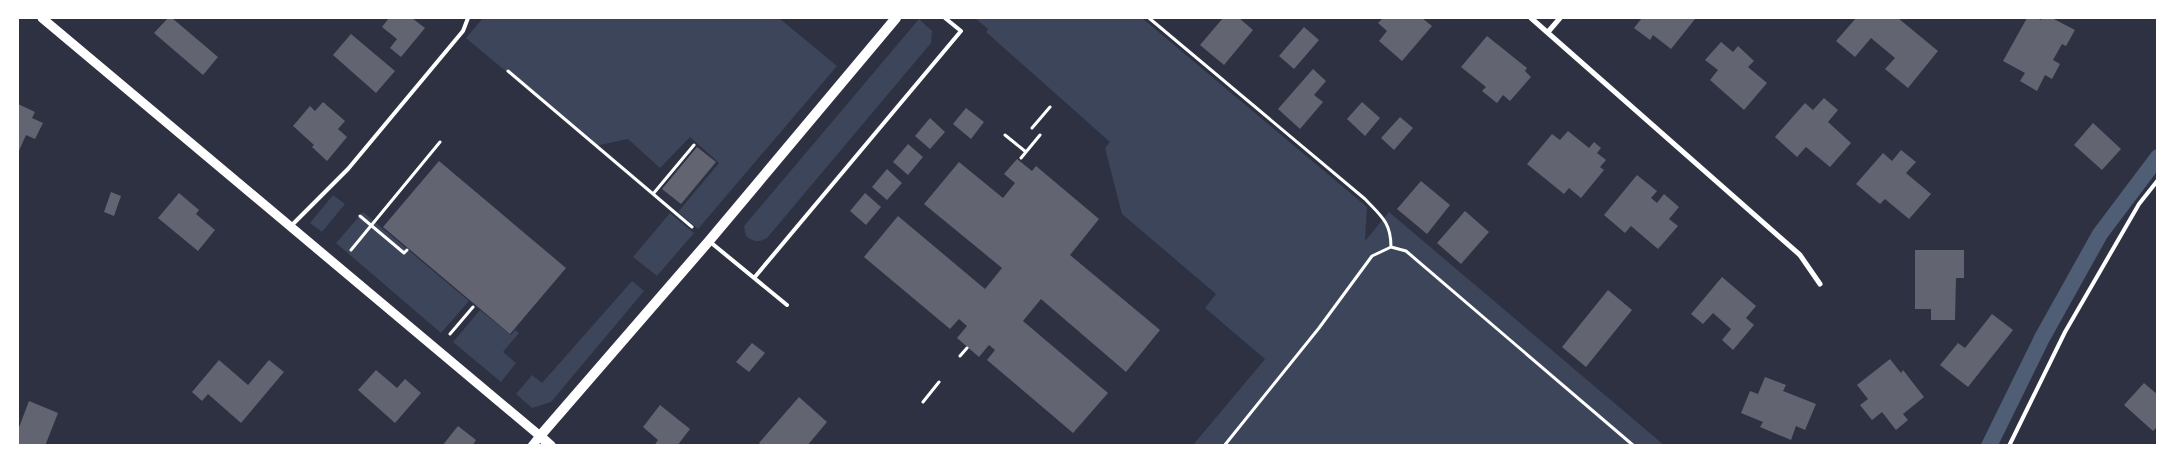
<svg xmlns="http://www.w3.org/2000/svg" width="2175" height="463" font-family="'Alegreya Sans',sans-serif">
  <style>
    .green { fill: #3c4559 }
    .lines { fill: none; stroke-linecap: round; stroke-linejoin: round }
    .canal { stroke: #4f5d75; stroke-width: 16 }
    .building { fill: #626471 }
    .path { stroke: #fff; stroke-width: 3 }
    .service { stroke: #fff; stroke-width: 4 }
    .minor { stroke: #fff; stroke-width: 5 }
    .tertiary { stroke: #fff; stroke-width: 9 }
    .secondary { stroke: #fff; stroke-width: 10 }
  </style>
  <rect width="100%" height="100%" fill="#2d3142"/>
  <path class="green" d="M483,18h296l58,48 -139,163 -20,-17 41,-49 -29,-26 -30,31 -32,-29 -33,7 -129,-108z
    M975,18h167l225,189 -2,34 24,-29 275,233h-471l72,-86 -60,-51 11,-14 -94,-80 -17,-66 5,-6 -124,-110 2,-3z
    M919,19l13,12 -1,12 -164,195c-9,5 -13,4 -21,-2l-2,-10z
    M333,195l12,9 -23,28 -12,-9z
    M363,212l106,89 -28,32 -105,-90z
    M670,213l24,20 -37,43 -24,-19z
    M632,281l12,10 -93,111 -19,6 -16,-14 16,-19 10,8z
    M480,310l31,25 4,-5 4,3 -16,19 13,11 -15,19 -48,-40z"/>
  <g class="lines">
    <path class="canal" d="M1989,446l53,-108 58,-104 58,-77"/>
  </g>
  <path class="building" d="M168,18h4l46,39 -15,18 -49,-42z
    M389,18h23l13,10 -24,29 -11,-9 7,-9 -15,-12z
    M1223,18h16l14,12 -29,35 -24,-20z
    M1383,18h39l10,8 -30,35 -23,-20 8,-10 -9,-8z
    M1642,18h52l1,1 -24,30 -18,-14 -3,5 -16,-12z
    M1856,18h42l40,33 -30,37 -23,-19 10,-11 -24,-20 -16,19 -19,-16z
    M2027,18h10l4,2 1,-2h10l23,12 -9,16 -4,-2 -9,16 7,4 -8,15 -7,-4 -8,16 -17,-10 5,-8 -22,-12z
    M1304,27l15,13 -25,29 -15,-13z
    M351,34l44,37 -19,22 -43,-38z
    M1487,36l40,32 -2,3 6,6 -21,24 -7,-6 -6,8 -15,-12 4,-4 -25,-20z
    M1721,42l12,10 5,-6 16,15 -6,6 19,16 -23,27 -34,-30 8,-10 -13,-10z
    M1313,69l13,12 -12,14 9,7 -23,27 -22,-20z
    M1824,98l14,12 -10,12 23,21 -21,24 -24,-20 -9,10 -22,-20 30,-34 8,7z
    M323,102l22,19 -7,8 9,8 -20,24 -15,-14 2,-2 -21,-19 17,-20 5,5z
    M1362,102l18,16 -15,18 -18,-17z
    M18,104l17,8 -3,6 11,5 -8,16 -9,-4 -8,18z
    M966,108l18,14 -13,17 -18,-15z
    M1400,117l13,11 -19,22 -13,-12z
    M930,118l15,14 -15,17 -15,-13z
    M2093,123l28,26 -19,21 -28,-25z
    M1568,131l21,17 5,-6 7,6 -4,5 9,7 -6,7 4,3 -23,28 -12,-10 -5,6 -37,-30 25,-30 8,6z
    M908,144l15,13 -15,18 -15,-13z
    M697,147l19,15 -35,42 -19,-15z
    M1901,150l15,12 -10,11 25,21 -22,25 -24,-20 -5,5 -24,-20 27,-31 9,8z
    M1017,159l15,12 4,-5 63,53 -29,36 90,75 -34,42 -85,-73 -18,22 85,72 -35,40 -86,-73 8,-10 -6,-5 -10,12 -22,-19 10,-12 -8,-7 -9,10 -86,-72 34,-41 87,73 17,-21 -78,-64 35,-42 44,36 12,-15 -11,-9z
    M439,161l127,107 -56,66 -127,-107z
    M887,169l15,14 -15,17 -15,-13z
    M1637,175l20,16 -6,7 6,5 7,-9 15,13 -10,12 9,7 -20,23 -27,-23 -6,7 -21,-18z
    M1421,181l29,24 -23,29 -30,-25z
    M111,192l10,4 -7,20 -10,-4z
    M179,193l20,17 -3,4 19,16 -17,21 -40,-33z
    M865,193l16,14 -15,18 -16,-14z
    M1465,211l24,21 -28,32 -24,-21z
    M1915,250h49v28h-8l-1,42h-24v-11h-16z
    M1722,277l34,29 -10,12 8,7 -21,25 -11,-10 9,-11 -18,-16 -10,11 -12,-10z
    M1608,290l24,20 -46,57 -24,-20z
    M1992,314l21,16 -45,57 -28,-22 18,-22 7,5z
    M752,343l13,10 -16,19 -13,-10z
    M1890,359l11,14 2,-3 21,27 -21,17 5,6 -12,10 -14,-18 -10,8 -12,-15 8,-6 -11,-14z
    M219,360l29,25 21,-25 15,12 -43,51 -33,-29 -6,7 -10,-9z
    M376,370l21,18 8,-9 16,14 -26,30 -37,-33z
    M1765,377l21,8 -3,6 33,13 -11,26 -9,-4 -5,14 -31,-13 3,-5 -22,-9 9,-22 8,3z
    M2144,383l14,12v31l-5,5 -29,-26z
    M799,397l28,25 -20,24h-45l-3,-3z
    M29,401l29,12 -13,33 -27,-2v-14z
    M660,405l30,24 -13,17h-23l4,-6 -15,-13z
    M458,426l18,14 -4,6h-30z"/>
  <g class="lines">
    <path class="path" d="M1149,18l216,181c16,17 26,23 26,48
      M508,71l184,156
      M1032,128l18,-21
      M1005,135l21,17
      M1021,158l19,-23
      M653,194l41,-49
      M360,216l44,37 3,-3
      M351,250l89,-108
      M450,334l23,-27
      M960,356l7,-8
      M923,402l16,-20
      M1224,446l95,-118 53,-72 19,-9 15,4 228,195"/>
    <path class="service" d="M291,226l57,-57 115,-138 5,-13
      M709,241l78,64
      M754,278l207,-247 -16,-13
      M2009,446l56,-114 74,-128 19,-24"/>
    <path class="minor" d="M1531,18l269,237 20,29
      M1548,32l12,-14"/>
    <path class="tertiary" d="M42,18l498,418 -8,10"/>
    <path class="secondary" d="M551,446l-11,-10 169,-195 187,-223"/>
  </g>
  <rect width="2175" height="463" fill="none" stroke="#ffffff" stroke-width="38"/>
</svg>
